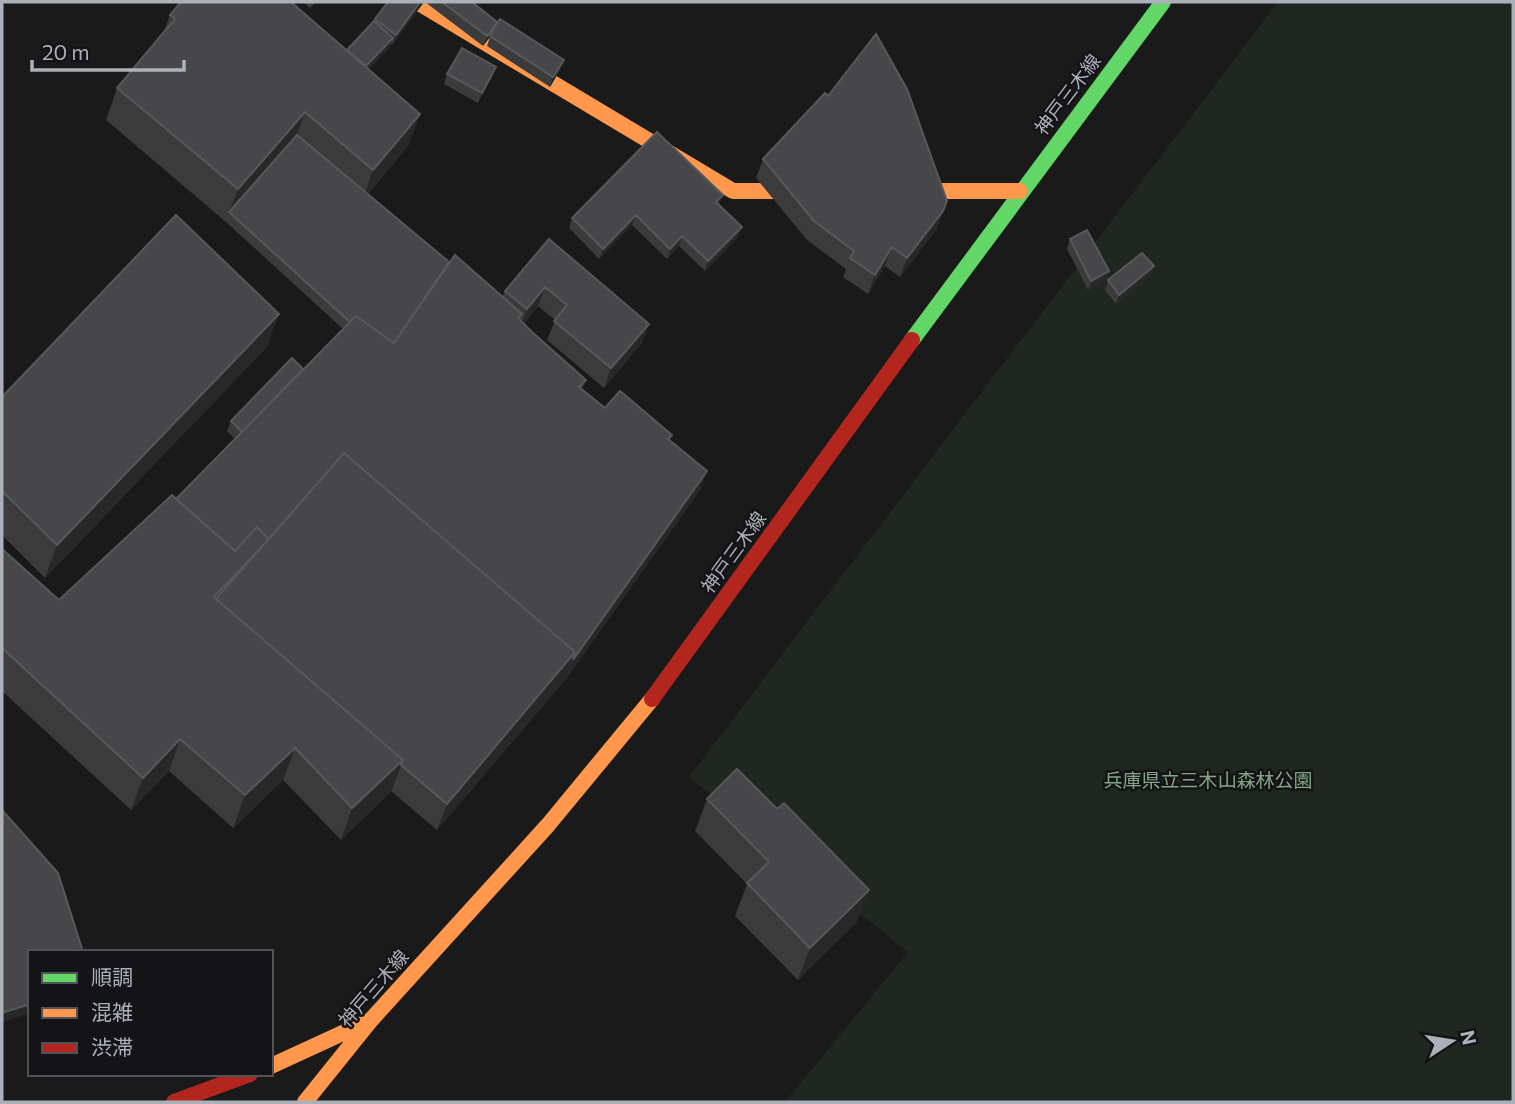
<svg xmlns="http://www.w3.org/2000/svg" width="1515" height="1104" font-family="Commissioner,'Noto Sans JP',sans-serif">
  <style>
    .green { fill: #202721 }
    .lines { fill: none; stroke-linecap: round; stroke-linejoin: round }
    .fast { stroke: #63d668; stroke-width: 16 }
    .slow { stroke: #ff974d; stroke-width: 16 }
    .jam { stroke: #b3261e; stroke-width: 16 }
    .wall { fill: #3b3b3c }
    .shaded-wall { fill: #282828 }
    .building { fill: #474749; stroke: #57585b; stroke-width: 2 }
    .labels { text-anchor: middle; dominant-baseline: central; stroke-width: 5; stroke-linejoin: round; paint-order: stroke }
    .street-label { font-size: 19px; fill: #acb0bb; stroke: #141416 }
    .park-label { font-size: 19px; fill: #83a585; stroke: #141416 }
  </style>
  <rect width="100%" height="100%" fill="#1a1a1a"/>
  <path class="green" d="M1278,2h235v1100h-728l123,-150 -219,-175z"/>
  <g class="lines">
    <path class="fast" d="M912,340l251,-338"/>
    <path class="slow" d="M417,2l316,189h84
      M892,191h128
      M271,1066l100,-46
      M305,1102l66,-82 177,-195 104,-126"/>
    <path class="jam" d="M652,699l260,-359
      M174,1102l76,-28"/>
  </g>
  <path class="wall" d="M303,2h13l-6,6z
    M388,2h36l-32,43 -1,-1 -2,4 -20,21 51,45 -12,32 -40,48 81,68 53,35 3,-6 44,-52 93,104 -38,45 -57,-48 8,-20 -17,-14 -14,18 62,56 -4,9 23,19 67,27 -2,5 30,50 -134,189 -129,151 -46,-39 -50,49 -58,-60 -50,48 -64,-57 -38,39 -129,-119v-142l57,51 117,-101 59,-60 -8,-8 4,-10 72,-52 40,-40 -117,-107 -120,-102 11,-32 46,-54 7,-19 177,35 27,-29z
    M425,2h47l25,20 -2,6 65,42 -10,17 -63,-41 3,-9 -7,9z
    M447,74l45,3 -14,26 -34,-19z
    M763,159l184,42 -11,29 -36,47 -15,-11 -17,28 -25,-17 3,-8 -39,-29 -51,-62z
    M719,205l23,22 -4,10 -33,34 -26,-25 -12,13 -35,-34 -33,34 -30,-31 3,-10z
    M1070,239l39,32 -4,10 -17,9 -21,-41z
    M1154,266l-4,10 -34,28 -11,-14 3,-10z
    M267,347l-222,231 -43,-43v-138z
    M707,799l150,123 -59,58 -63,-64 12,-32 -52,-53z"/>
  <path class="shaded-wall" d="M420,2h4l-32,43 4,-10z
    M497,22l-3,10 -11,14 4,-10z
    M393,38l-4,10 -42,45 4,-10z
    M564,60l-4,10 -10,17 3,-10z
    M496,67l-4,10 -14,26 4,-10z
    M305,112l-12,33 -64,67 9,-23z
    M420,114l-12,32 -46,56 11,-32z
    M723,195l-4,10 -3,-3z
    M947,201l-11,29 -36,47 7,-19z
    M636,215l-4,10 -33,34 4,-10z
    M742,227l-4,10 -33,34 3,-10z
    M682,236l-3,10 -12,13 3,-10z
    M892,247l-7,19 -17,28 7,-19z
    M1154,266l-4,10 -34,28 3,-9z
    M1109,271l-4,10 -17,9 3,-9z
    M545,287l-7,19 -18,22 7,-19z
    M279,314l-12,33 -222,231 12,-33z
    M649,324l-7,19 -38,45 7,-20z
    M707,471l-7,19 -134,189 7,-19z
    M269,539l-48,71 -7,-13z
    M575,652l-9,27 -129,151 10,-26z
    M180,739l-11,32 -38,39 12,-32z
    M295,748l-12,32 -50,48 12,-33z
    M403,760l-12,32 -50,48 11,-32z
    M869,890l-12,32 -59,58 12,-32z
    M30,1004v9l-28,9v-9z"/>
  <path class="building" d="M181,2h110l129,112 -47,56 -68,-58 -67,77 -121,-101 58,-69 -5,-4z
    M388,2h32l-24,33 -21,-16z
    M442,2h30l25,20 -10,14z
    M500,19l64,41 -11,17 -63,-41z
    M374,21l19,17 -27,28 -19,-16z
    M876,34l31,55 40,112 -4,10 -36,47 -15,-11 -17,28 -25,-17 4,-7 -40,-30 -51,-62 62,-66 3,3z
    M462,48l34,19 -14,26 -35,-19z
    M657,132l66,63 -7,7 26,25 -34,34 -26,-25 -12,13 -34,-34 -33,34 -31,-31z
    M297,135l152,127 -55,81 -38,-27 -6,6 -121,-110z
    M176,215l103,99 -222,231 -55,-54v-94z
    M1087,230l22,41 -18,10 -21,-42z
    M549,239l100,85 -38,44 -57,-47 13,-16 -22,-18 -18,22 -22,-18z
    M1142,253l12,13 -35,29 -11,-15z
    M455,255l67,59 -4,4 14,14 54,48 -7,7 26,21 15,-17 52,44 -4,4 39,32 -134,189 2,-8 -231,-199 -75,86 -12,-12 -22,24 -59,-52 180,-183 38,27z
    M292,358l11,11 -61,63 -11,-11z
    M344,453l231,199 -128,152 -46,-39 2,-5 -187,-161z
    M172,495l63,56 22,-24 12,12 -55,58 189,163 -51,48 -57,-60 -50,47 -65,-56 -37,39 -141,-130v-99l57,51z
    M737,769l40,40 7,-6 85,87 -59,58 -63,-65 22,-21 -62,-63z
    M2,810l56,63 25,79h-53v52l-28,9z"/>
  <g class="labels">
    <g class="street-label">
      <text transform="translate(1067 94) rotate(-53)">神戸三木線</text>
      <text transform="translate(733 552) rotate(-54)">神戸三木線</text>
      <text transform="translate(373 988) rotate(-49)">神戸三木線</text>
    </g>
    <g class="park-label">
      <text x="1208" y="779">兵庫県立三木山森林公園</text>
    </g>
  </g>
  <rect width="1515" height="1104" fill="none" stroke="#acb0bb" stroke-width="7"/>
  <rect x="28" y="950" width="245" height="126" fill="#141416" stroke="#515258" stroke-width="2"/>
  <rect x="42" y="973" width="35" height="10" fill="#63d668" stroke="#515258" stroke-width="2"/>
  <text x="91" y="985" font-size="21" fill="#acb0bb">順調</text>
  <rect x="42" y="1008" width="35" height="10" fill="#ff974d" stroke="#515258" stroke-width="2"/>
  <text x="91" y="1020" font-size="21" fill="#acb0bb">混雑</text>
  <rect x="42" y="1043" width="35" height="10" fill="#b3261e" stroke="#515258" stroke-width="2"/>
  <text x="91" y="1055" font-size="21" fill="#acb0bb">渋滞</text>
  <g transform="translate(1452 1041) rotate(78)" stroke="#141416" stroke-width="5" paint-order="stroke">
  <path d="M0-5L12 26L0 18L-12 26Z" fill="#acb0bb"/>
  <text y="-10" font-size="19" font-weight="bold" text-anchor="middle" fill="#acb0bb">N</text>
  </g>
  <path d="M32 60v10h152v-10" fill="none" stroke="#acb0bb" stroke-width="3.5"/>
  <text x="42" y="60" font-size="21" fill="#acb0bb" stroke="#141416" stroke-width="5" paint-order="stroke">20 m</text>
</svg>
